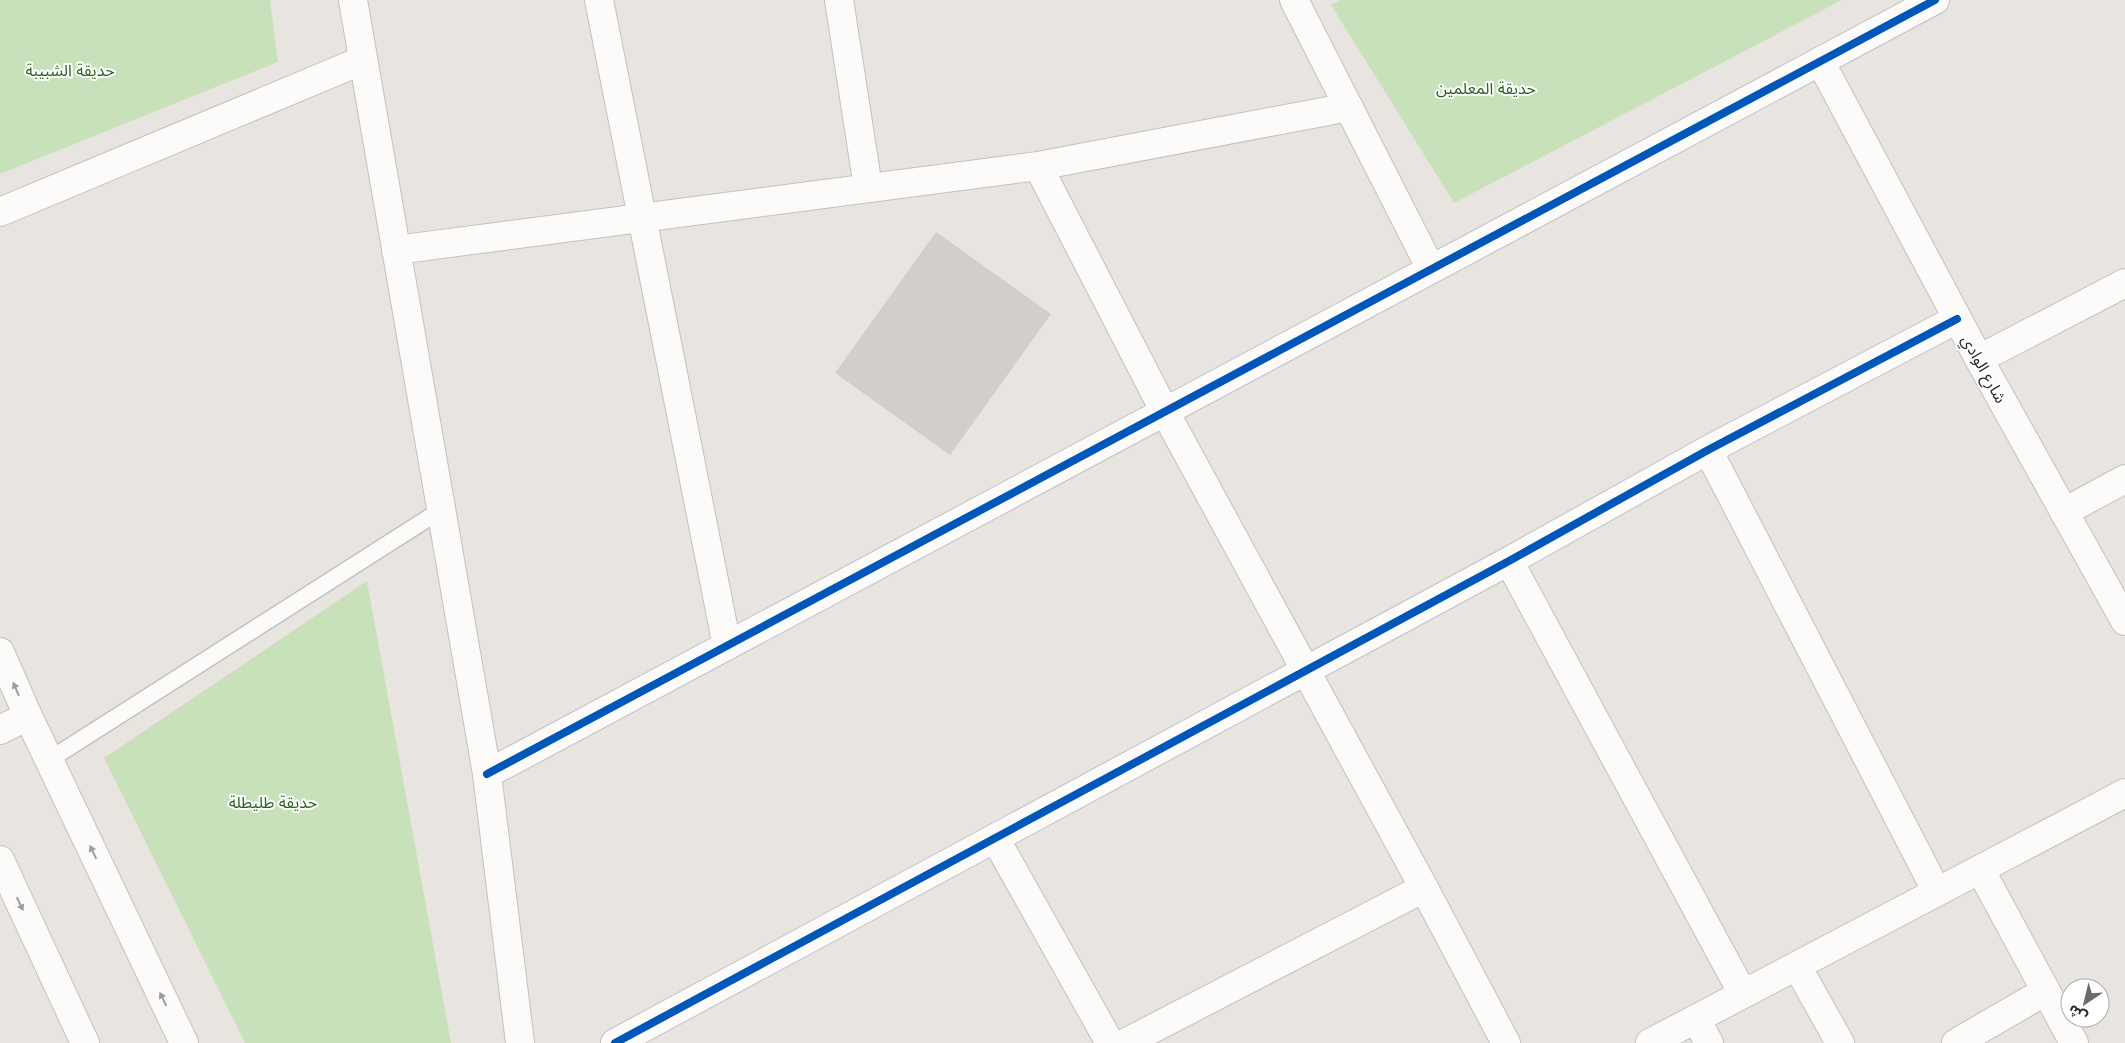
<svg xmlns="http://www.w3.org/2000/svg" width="2125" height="1043" font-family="Helvetica,'Noto Sans Arabic',sans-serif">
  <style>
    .green { fill: #c9e1bb }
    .building { fill: #d1cecb }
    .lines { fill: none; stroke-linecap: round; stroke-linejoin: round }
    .lane-casing { stroke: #c1c1c0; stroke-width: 19 }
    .street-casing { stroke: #c1c1c0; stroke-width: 30 }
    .secondary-casing { stroke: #c1c1c0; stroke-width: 30 }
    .lane { stroke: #fcfbfa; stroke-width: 16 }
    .street { stroke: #fcfbfa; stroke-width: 28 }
    .secondary { stroke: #fcfbfa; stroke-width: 28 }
    .cycleway-casing { stroke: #fff; stroke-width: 11 }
    .cycleway { stroke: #0057b8; stroke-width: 8 }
    .oneway { fill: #9e9d9c }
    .labels { text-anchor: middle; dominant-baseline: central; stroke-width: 4; stroke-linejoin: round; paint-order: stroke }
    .park-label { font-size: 16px; fill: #29611f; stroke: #fff }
    .street-label { font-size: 16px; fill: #2a2a2a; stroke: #fff }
  </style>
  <rect width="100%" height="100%" fill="#e8e5e0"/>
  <path class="green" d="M0,0h270l8,62 -278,112z
    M1340,0h502l-388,203 -123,-198z
    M367,581l84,462h-206l-141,-285z"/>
  <path class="building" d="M936,232l115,82 -101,141 -115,-82z"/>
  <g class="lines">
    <defs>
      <path id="lane" d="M49,760l392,-250"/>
      <path id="street" d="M599,0l128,646
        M839,0l29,187
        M1294,0l137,269
        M1038,166l127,246 259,476 82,155
        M0,212l363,-152
        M396,250l642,-84 311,-59
        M1979,359l146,-76
        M1708,450l229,442
        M2064,512l61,-33
        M1509,561l234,433
        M0,730l28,-14
        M487,774l1448,-774
        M995,838l115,205
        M1980,869l94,174
        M1797,966l43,77
        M1696,1019l13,24
        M615,1043l894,-482 199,-111 249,-131
        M1125,1043l299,-155
        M1650,1043l475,-250
        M1956,1043l90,-52"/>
      <path id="secondary" d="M353,0l134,774 33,269
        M1820,61l159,298 146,262
        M0,652l28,64 156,327
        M0,860l85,183"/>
    </defs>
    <use href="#lane" class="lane-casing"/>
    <use href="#street" class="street-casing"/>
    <use href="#secondary" class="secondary-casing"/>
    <use href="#lane" class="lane"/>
    <use href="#street" class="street"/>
    <use href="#secondary" class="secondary"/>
    <defs>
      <path id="cycleway" d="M487,774l1448,-774
        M615,1043l894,-482 199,-111 249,-131"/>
    </defs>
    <use href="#cycleway" class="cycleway-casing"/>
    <use href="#cycleway" class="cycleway"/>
  </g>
  <defs><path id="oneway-solid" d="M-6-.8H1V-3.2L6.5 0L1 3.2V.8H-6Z" transform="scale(1.25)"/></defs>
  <g class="oneway">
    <use href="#oneway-solid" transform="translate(16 689) rotate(-113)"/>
    <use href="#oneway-solid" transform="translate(93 852) rotate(-116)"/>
    <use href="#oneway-solid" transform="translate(20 904) rotate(65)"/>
    <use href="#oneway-solid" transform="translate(163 999) rotate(-116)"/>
  </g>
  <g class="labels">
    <g class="park-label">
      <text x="70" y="70">حديقة الشبيبة</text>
      <text x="1486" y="88">حديقة المعلمين</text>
      <text x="273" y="802">حديقة طليطلة</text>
    </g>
    <g class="street-label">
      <text transform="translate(1984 369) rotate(61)">شارع الوادي</text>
    </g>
  </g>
  <g transform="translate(2085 1003) rotate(215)"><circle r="24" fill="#ffffff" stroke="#aaaaaa"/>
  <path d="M0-4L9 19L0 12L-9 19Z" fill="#6c6b6a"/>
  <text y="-8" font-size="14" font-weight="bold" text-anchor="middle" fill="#2a2a2a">ش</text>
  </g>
</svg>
